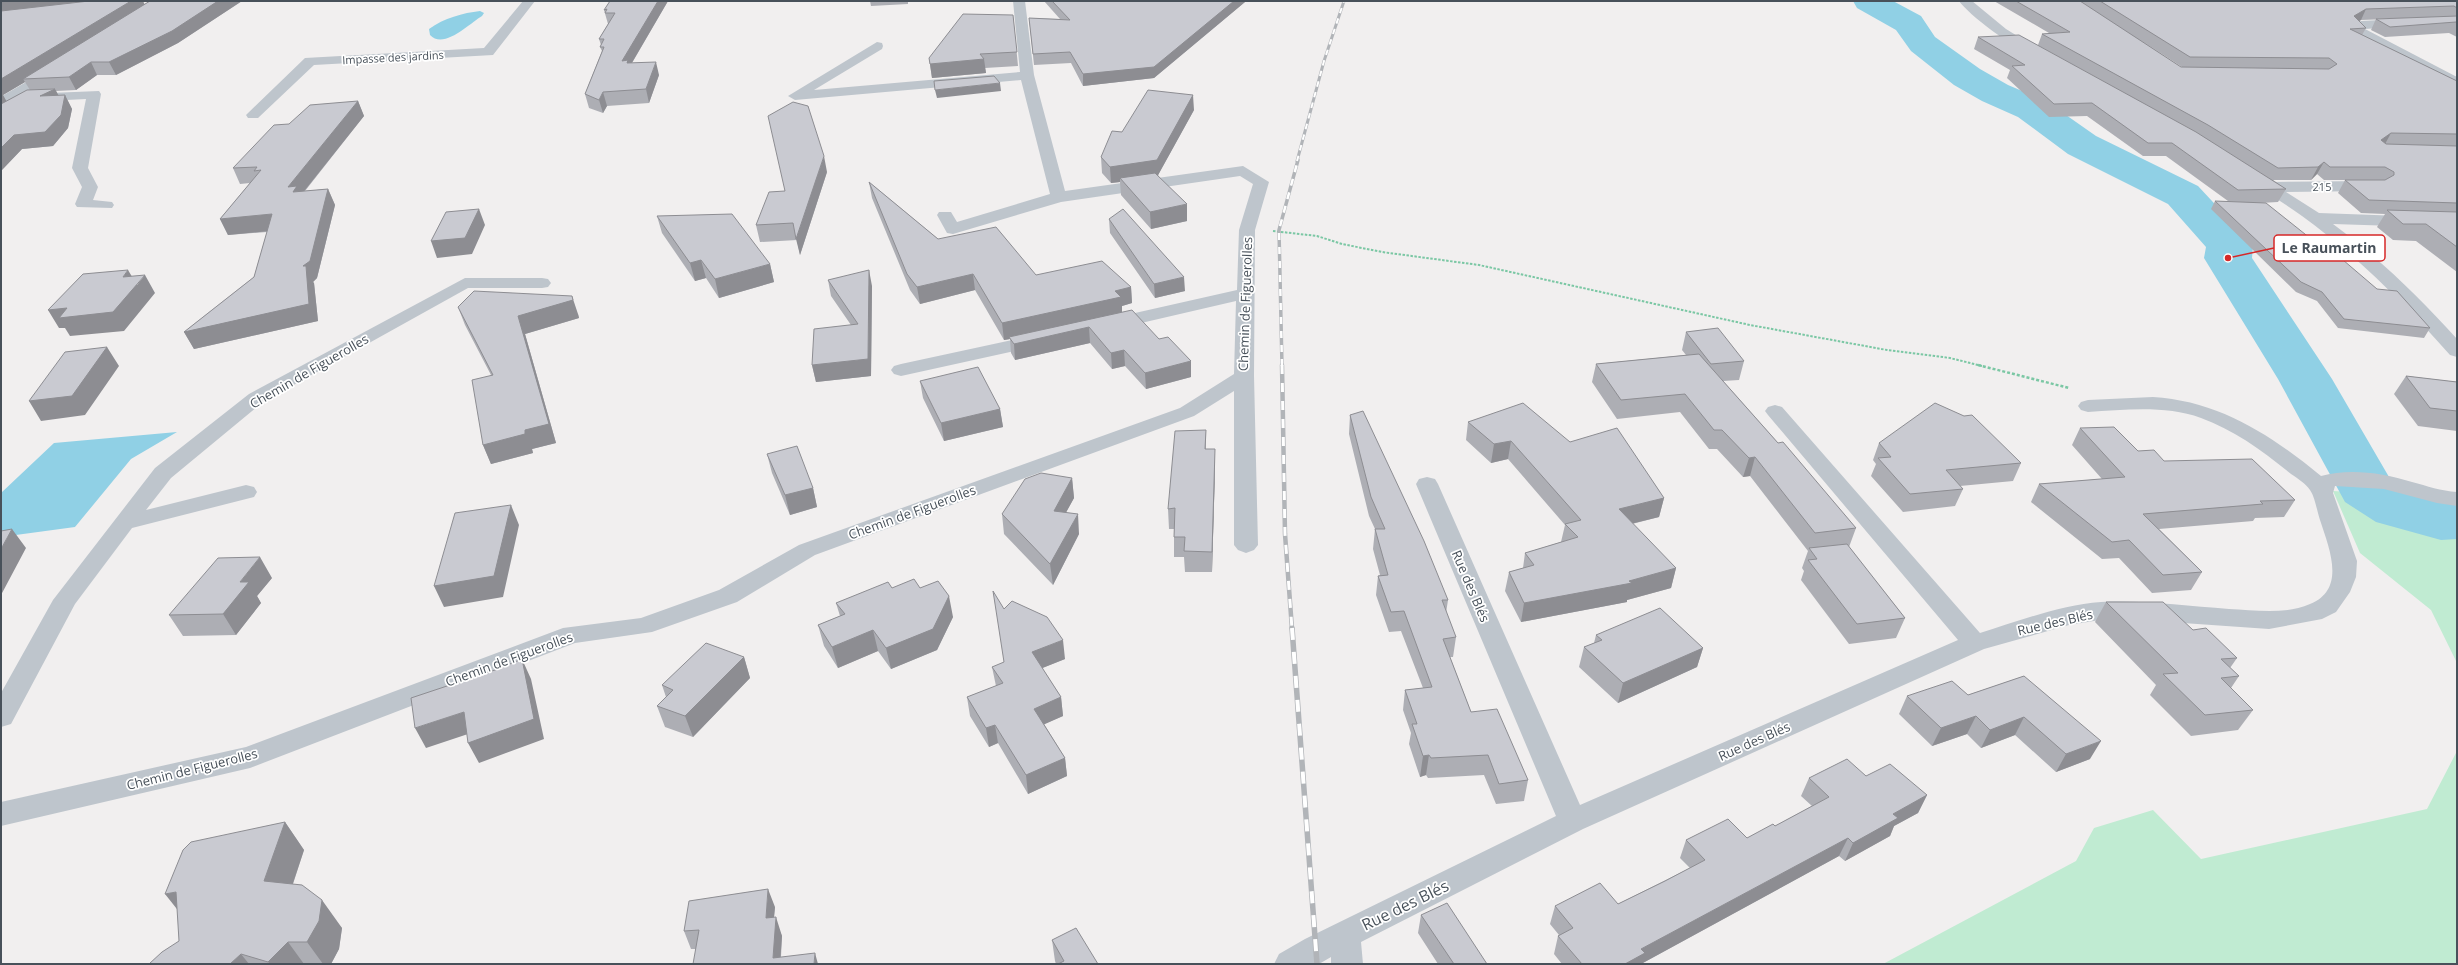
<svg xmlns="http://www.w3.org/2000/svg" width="2458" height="965" font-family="'Open Sans',sans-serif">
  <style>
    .green { fill: #c0ebd2 }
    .water { fill: #90d0e5 }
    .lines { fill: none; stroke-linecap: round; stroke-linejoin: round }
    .river { fill: #90d0e5; fill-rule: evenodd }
    .path-far1 { stroke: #7bc7a4; stroke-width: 2; stroke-dasharray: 2.5 1.5; stroke-linecap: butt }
    .path { stroke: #7bc7a4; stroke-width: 2.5; stroke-dasharray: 3 2; stroke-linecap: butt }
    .minor { fill: #bec5cc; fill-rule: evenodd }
    .rail-far3-casing { stroke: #b1b4b8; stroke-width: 3 }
    .rail-far2-casing { stroke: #b1b4b8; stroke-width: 3.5 }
    .rail-far1-casing { stroke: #b1b4b8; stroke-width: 4.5 }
    .rail-casing { stroke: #b1b4b8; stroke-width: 5.5 }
    .rail-far3 { stroke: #fff; stroke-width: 2; stroke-dasharray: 5.5; stroke-linecap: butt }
    .rail-far2 { stroke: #fff; stroke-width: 2.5; stroke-dasharray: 7; stroke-linecap: butt }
    .rail-far1 { stroke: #fff; stroke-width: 3; stroke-dasharray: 9; stroke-linecap: butt }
    .rail { stroke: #fff; stroke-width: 4; stroke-dasharray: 12; stroke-linecap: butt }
    .wall { fill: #adaeb4; fill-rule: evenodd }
    .shaded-wall { fill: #8d8d92 }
    .building { fill: #c9cad1; stroke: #8d8d92 }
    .labels { text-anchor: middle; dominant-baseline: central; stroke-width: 3.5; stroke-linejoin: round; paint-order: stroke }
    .far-street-label { font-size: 11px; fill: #48515a; stroke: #fff }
    .street-label { font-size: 13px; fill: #48515a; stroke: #fff }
    .near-street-label { font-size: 16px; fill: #48515a; stroke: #fff }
    .leader { fill: none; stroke: #d62828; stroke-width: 1.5 }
    .callout-dot { fill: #d62828; stroke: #fff; stroke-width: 1.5 }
    .callout { fill: #fff; stroke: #d62828; stroke-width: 1.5 }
    .callout-label { font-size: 14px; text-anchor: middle; font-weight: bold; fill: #48515a }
  </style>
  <rect width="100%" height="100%" fill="#f1efef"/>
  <path class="green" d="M2333,491l67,4 57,9v159l-26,-53 -71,-57z
    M2457,751v213h-574l193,-103 18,-33 59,-18 48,49 226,-50z"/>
  <path class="water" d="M480,11l4,2 -2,3c-12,7 -38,34 -52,19l-1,-6c15,-11 34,-16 51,-18z
    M177,432l-46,27 -56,68 -74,10v-44l53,-50z"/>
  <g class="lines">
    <path class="river" d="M1853,1h40l28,15 14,21 45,32 28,16 38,16 50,35 102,50 55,59 -1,13 80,121 57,98 31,17 21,6 16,-1v40l-16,1 -65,-18 -31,-20 -67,-123 -74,-121 2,-11 -38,-43 -100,-50 -50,-37 -36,-16 -28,-16 -43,-34 -15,-21 -39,-22z"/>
    <path class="path-far1" d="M1273,231l44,5 25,8 40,8 97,13 271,60 137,25 63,8 32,8"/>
    <path class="path" d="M1978,365l91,23"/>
    <path class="minor" d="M523,1h12l-42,54 -179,10 -56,53h-10l-2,-3 59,-57 179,-10z
      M1013,1h12l9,74 31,116 178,-25 26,16 -14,48 -1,146 4,169 -4,5 -8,3 -8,-3 -4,-5v-154l-40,25 -379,139 -78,47 -85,30 -77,11 -325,125 -249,58v-24l245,-55 317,-119 78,-10 78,-28 80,-45 381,-137 54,-34 2,-73 -125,29 -7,-2 -2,-4 2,-4 133,-30 2,-60 14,-46 -13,-8 -179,26 -108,32 -6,-1 -10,-18 2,-3h12l6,10 93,-28 -29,-114 -226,20 -7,-4 89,-54 5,1 1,3 -1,3 -68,41 206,-18z
      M1959,1h13l34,28 34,21 -1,3c-17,4 -70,-38 -80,-52z
      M2403,19l6,4 -2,3 -42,3 92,48v9l-98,-49 -9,-10 11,-6z
      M52,67l5,1 2,3 -2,3 -32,20 74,-3 2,3 -13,74 10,19 -5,13 19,2 2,3 -2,3 -35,-1 -2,-3 7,-17 -10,-19 14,-69 -79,4 -6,-3 1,-4z
      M2257,175l14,7 100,-1 8,5 -8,5 -85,1 33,21 138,5v10l-124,-4c45,33 86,73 124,115v18l-7,-2c-45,-51 -93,-99 -148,-139 -16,-12 -34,-22 -51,-33l-2,-3 2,-3z
      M465,278h77l6,1 3,4 -3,4 -6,1h-74l-205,114 -92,76 -25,32 100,-25 8,2 3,5 -3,5 -122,31 -57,76 -64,120 -10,3v-34l52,-93 102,-132 94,-74z
      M1040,334l7,2 3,4 -3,4 -146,32 -7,-2 -3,-4 3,-4 7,-2z
      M2153,397c66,4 118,38 168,79 29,-8 62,-3 91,6 15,4 29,9 45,10v14l-20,-3 -53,-14 -49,-3 -2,7 24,68 -1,16 -6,15 -14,20 -14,7 -53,10 -129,-9h-40l-31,5 -85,24 -401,180 -222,113 2,22h-32v-7l-12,7h-45l5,-10 26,-15 251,-123 -140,-332 3,-5 8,-2 8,2 3,5 142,321 378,-165 -190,-225 -3,-4 3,-4 7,-2 7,2 198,226c39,-12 80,-28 121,-31 42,-2 85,4 128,7 25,1 56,6 81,-5 37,-15 19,-56 10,-84 -3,-9 -5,-23 -10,-30 -4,-6 -13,-12 -19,-16 -28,-23 -57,-44 -90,-56 -36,-13 -76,-8 -113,-6l-7,-2 -3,-4 3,-4 7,-2z"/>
    <defs>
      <path id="rail-far3" d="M1297,161l27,-100 20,-60"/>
      <path id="rail-far2" d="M1282,366l-3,-136 19,-70"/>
      <path id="rail-far1" d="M1282,365l3,169 7,95"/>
      <path id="rail" d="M1292,628l25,336"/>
    </defs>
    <use href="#rail-far3" class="rail-far3-casing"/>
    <use href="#rail-far2" class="rail-far2-casing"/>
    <use href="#rail-far1" class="rail-far1-casing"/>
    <use href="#rail" class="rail-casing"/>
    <use href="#rail-far3" class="rail-far3"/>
    <use href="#rail-far2" class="rail-far2"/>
    <use href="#rail-far1" class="rail-far1"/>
    <use href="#rail" class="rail"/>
  </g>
  <path class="wall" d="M1,1l144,3 5,-3h92l-64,42 -62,32h-19l-21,15 -20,1 3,5 6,-1 7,14 -4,19 -15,18 -31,3 -21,22zM25,82l5,8 -24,11 -3,-6z
    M610,1h58l-36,62 27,12 -10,28 -42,3 -4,7 -14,-5 -4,-14 17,-43 -2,-4 1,-2 -2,-6 9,-15 -4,-14z
    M870,1h38v3l-37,2z
    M1044,1h201v1l-91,76 -71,8 -12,-23 -37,2 -5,-47 31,1z
    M1994,1h463v36l-8,-4 -64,4 -14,-7 5,-11 37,-1 -52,2 -2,1 7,7 -4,7 95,46v191l-41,-31 -23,-1 -16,-13 8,-13 -24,-1 -23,-20 7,-13h33h-54l-7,-6 -6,6h-38l13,9 -8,13 -18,1 170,125 -6,10 -86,-10 -21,-27 -21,-9 -85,-83 4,-8h13l-62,-45h-23l-56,-40 -38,1 -42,-39 3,-8 -36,-21 4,-12 60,8 4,-11 7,-1zM2139,39l43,28h-1z
    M1013,15l5,51 -33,2 1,5 -54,5 -3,-20z
    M358,101l6,15 -59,75 23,-2 7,16 -18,73 -4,4 1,1 4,38 -124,28 -10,-17 70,-55 13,-45 -39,3 -8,-16 30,-36 -10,1 -7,-16z
    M1194,110l-36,65 29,46 -36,8 -30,-34 -1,-13 -9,1 -9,-10 -1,-16 21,-25z
    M827,172l-27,83 -3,-15 -37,2 -4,-17 29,-34z
    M869,182l69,57 98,36 95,12 1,16 -10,3v6l37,27 32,22v16l-45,12 -21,-23 -13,3 -22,-26 -75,17 -4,-7 -1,-14 -6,1 -29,-50 -55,14 -10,-14 -38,-92z
    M657,216l113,48 4,18 -55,16 -13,-20 -11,3 -33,-48z
    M1109,219l76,72 -30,7 -45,-65z
    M828,280l44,6 -1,90 -55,6 -4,-17 39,-40 -20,-29z
    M458,307l120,7 1,4 -54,16 31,109 -24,6 1,4 -42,11 -8,-19 8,-70 -26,-50z
    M1686,332l58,29 -5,19 -16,1 55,62 78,85 -7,19 56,71 -9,20 -47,6 -48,-64 3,-9 -2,-3 6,-17 -58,-75 -7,1 -26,-28h-8l-29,-37 -63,7 -25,-37 4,-18 90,-9 -4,-5z
    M2406,376l51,6v49l-39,-5 -24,-32z
    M920,381l80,28 3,18 -59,14 -21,-43z
    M1350,415l98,185 -2,13 10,24 -3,20h-3l21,55 57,68 -4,21 -28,3 -12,-29 -56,3 -2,-3 -6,2 -11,-33 2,-11 -8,-23 2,-20 18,-2 -22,-57 -12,1 -13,-37 2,-19 2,-1 -7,-26 2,-20 -6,-13 -20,-82z
    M1468,422l102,20 94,56 -5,19 -27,7 44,44 -5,20 -44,12v2l-106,20 -16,-31 4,-19 14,-4 2,-15 36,-11 4,-17 -57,-66 -17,4 -25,-23z
    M2080,428l84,33 131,39 -11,17 -29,1 -2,3 -94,8 43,43 -11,18 -39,3 -33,-35 -17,1 -71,-57 8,-18 63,-5 -30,-34z
    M1206,430v19l9,20 -3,103h-27l-1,-15h-10v-28h-5l-1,-20z
    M1879,443l142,20 -8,18 -53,5 3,3 -8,17 -52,6 -32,-36 5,-12 -3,-4z
    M767,454l46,34 4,19 -27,8 -18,-42z
    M1072,478l2,20 -8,14 13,22 -26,51 -49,-51 -2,-20z
    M272,578l-15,18 4,7 -25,32 -53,1 -14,-21z
    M892,588h28l33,29 -16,33 -46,19 -13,-18 -40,17 -14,-22 -6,-21 22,-9 -4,-13z
    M2106,602l87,28 44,28 -7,10 9,8 -8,12 22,22 -15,20 -47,6 -41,-41 6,-10 -61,-63z
    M1004,609l61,50 -23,9 19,29 2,19 -19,8 21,34 2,18 -39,18 -30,-51 -9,4 -19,-31 -3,-19 29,-11 -4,-19 12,-4z
    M1596,635l107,13 -6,19 -79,36 -39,-36 5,-20 10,-4z
    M744,657l6,21 -57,59 -28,-10 -8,-21 9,-9 -4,-12z
    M2024,676l66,83 -34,13 -41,-37 -34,13 -14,-14 -35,12 -33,-32 8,-18 61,-1z
    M1866,776l61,19 -9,18 -24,13 -4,10 -45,25 -6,-5 -198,108h-79l-8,-10 4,-18 1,-1 -9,-11 5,-18 63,-2 72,-36 -10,-10 6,-18 61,-2 28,-12 37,-20 -11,-10 8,-18z
    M285,822l19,28 -11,34 49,44 -3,21 -8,15h-182l30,-23z
    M775,907l-1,11 8,18 -1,21 -85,-8h-5l-7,-18z
    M1421,915l66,49h-49l-20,-31z
    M1052,940l46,24h-42l-1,-3z"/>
  <path class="shaded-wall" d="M1,1h111l-111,12z
    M131,1h12l3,6 -123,72 2,3 -22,13 5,9 -7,5v-30z
    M218,1h24l-64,42 -62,32 -7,-13z
    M658,1h10l-38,65 -8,-5z
    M1234,1h11v1l-91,76 -71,8v-12z
    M2366,9l-5,11 -12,7 5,-11z
    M984,59l2,14 -54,5 -2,-14z
    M91,62l6,13 -21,15 -7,-13z
    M656,62l3,13 -10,28 -3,-14z
    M1000,83l1,8 -64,7 -2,-8z
    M55,89l7,13 -22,-6z
    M603,92l4,14 -4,7 -4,-13z
    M65,95l7,14 -4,19 -15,18 -31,3 -21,22v-23l13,-13z
    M1193,95l1,15 -37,67 -37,1v4l-9,1 -1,-16z
    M358,101l6,15 -63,79 4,7 -17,-15z
    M2391,133l-7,13 -3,-6z
    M824,156l3,16 -27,83 -4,-16z
    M2324,162l-7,12 -6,6 7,-13z
    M328,189l7,16 -18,73 -4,4 1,1 4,38 -124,28 -10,-17 119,-66z
    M1187,204v17l-36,8 -1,-17z
    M479,209l6,16 -13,29 -35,4 -6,-17z
    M272,214l8,16 -52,5 -8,-16z
    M701,260l5,18 -11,3 -5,-18z
    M770,264l4,18 -55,16 -4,-19z
    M128,270l9,15 8,-10 10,18 -31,38 -54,5 -5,-8h-6l-11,-18 75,-33z
    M869,270l3,16 -1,90 -55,6 -4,-17 56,-6z
    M973,274l2,16 -55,14 -3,-17z
    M1184,277l1,14 -30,7 -1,-14z
    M1131,287l1,16 -10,3v8l-113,23 1,2 -6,1 -2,-17 113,-32z
    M572,296l6,18 1,4 -54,16 31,109 -24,6 1,4 -42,11 -8,-19 35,-129z
    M1089,327l1,16 -75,17 -1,-16z
    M107,347l12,19 -34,49 -44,6 -12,-20z
    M1124,350l1,16 -13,3 -1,-16z
    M1191,361v16l-45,12 -1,-16z
    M1000,409l3,18 -59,14 -3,-18z
    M1511,441l-3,18 -17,4 3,-19z
    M1215,449v20l-3,103v-20z
    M1755,457l-5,19 -7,1 6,-19z
    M1072,478l2,20 -18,33 -2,-20z
    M813,488l4,19 -27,8 -5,-20z
    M1664,498l-5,19 -45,11 5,-19z
    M511,505l8,20 -16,72 -59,10 -10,-21z
    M1078,514l1,20 -26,51 -3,-21z
    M12,529l14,19 -25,47v-46z
    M260,557l12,21 -15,18 4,7 -25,32 -13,-21 17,-32z
    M1676,568l-5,20 -44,12v2l-106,20 3,-19 105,-22z
    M949,596l4,21 -16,33 -46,19 -5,-21z
    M873,630l5,21 -40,17 -6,-21z
    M1063,640l2,19 -30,12 -3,-19z
    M1703,648l-6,19 -79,36 5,-20z
    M744,657l6,21 -57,59 -8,-21z
    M522,659l9,20 13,60 -65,24 -11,-20z
    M1061,697l2,19 -27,12 -2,-19z
    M464,712l10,20 -48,16 -11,-20z
    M1976,716l-9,18 -35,12 9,-18z
    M2024,717l-9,18 -34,13 9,-18z
    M995,725l3,18 -9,4 -3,-19z
    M2101,741l-11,18 -34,13 10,-18z
    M1429,755l-3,20 -6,2 3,-21z
    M1065,758l2,18 -39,18 -2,-19z
    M1927,795l-9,18 -24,13 -4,10 -45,25 8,-18 40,-29z
    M285,822l19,28 -20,60 -20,-29z
    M1848,838l-9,18 -198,108h-16l16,-15z
    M768,889l7,18 -3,29 -6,-18z
    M176,892l12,31 -23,-29z
    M322,900l20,28 -3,21 -8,15h-8l-16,-22z
    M776,917l6,19 -2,28 -7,-6z
    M288,942l16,22h-34l-2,-2z
    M815,953l3,11h-4z
    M241,954l8,10h-19z"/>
  <path class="building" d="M89,1h42l-130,78v-68z
    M150,1h68l-46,30 -63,31h-18l-22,15 -46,2z
    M610,1h48l-36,60 6,-1 -1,3 29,-1 -10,27 -43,3 -4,8 -14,-6 19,-47h-4l4,-8h-5l16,-26h-10l2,-4 -3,1z
    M1052,1h182l-80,66 -71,7 -13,-22 -37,2 -4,-36 41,2z
    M2016,1h64l101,66 148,2 8,-5 -8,-6 -139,-1 -90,-56h357v7l-3,-2 -88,3 -12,7 12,12 -16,1 107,52v53l-66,-1 -10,7 5,4 71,2v57l-88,-3 -24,-20h40l9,-5v-3l-9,-5h-55l-6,-5 -6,5 -40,1 -70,-43 -166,-91 28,-2z
    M963,14l50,1 4,37 -37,2 4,5 -54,5 -1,-6z
    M2457,16v7l-1,-1 -66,5 -14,-8z
    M2019,35l177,97 90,57 -48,1 -66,-47h-24l-56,-40 -38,1 -42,-38 13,-1 -47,-28z
    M994,76l6,7 -65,7 -1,-9z
    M55,89l-15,7 25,-1 -4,20 -16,17 -31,3 -13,13v-44l26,-14z
    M1148,90l45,5 -36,65 -47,7 -9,-10 11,-26 10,1z
    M358,101l-70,86 9,-1 -4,6 35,-3 -18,72 -7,5h3l3,38 -125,28 70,-55 18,-63 -52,5 41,-49 -7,1 3,-4 -24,1 41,-43 15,-1 21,-19z
    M793,102l15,4 16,50 -28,83 -3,-16 -37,2 13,-33 16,-1 -17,-75z
    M1155,173l32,31 -37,8 -30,-34z
    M869,182l69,57 58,-12 40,48 66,-14 29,26 -16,4 6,6 -119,26 -29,-49 -56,13 -10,-13z
    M2215,201l51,2 64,51h6l41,35 20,2 33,37 -86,-9 -22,-27 -21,-10z
    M479,209l-14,29 -34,3 15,-29z
    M1123,209l61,68 -30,7 -45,-65z
    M2387,210l70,2v35l-31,-23h-23z
    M732,214l38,50 -55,15 -14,-19 -11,3 -33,-47z
    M128,270l-5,7 22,-2 -32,37 -54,6 8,-10 -19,2 35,-36z
    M869,270l-1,89 -56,6 2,-36 44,-5 -30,-44z
    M474,291l98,5 1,4 -55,16 31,108 -24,6v4l-42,11 -11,-65 21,-5 -35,-68z
    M1132,310l27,29 9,-2 23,24 -46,12 -21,-23 -13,3 -22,-26 -75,17 -5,-7z
    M1718,328l26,33 -33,3 -25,-32z
    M107,347l-35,49 -43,5 36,-49z
    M1699,354l79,89 5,-1 73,86 -41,5 -60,-76 -6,1 -27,-28h-8l-29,-36 -64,6 -25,-36z
    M978,367l22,42 -59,14 -21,-42z
    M2406,376l51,6v29l-27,-3z
    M1523,403l47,39 47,-14 47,70 -45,11 57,59 -47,13 3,2 -108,20 -15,-31 25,-7 -9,-12 53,-16 -13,-13 16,-4 -70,-79 -17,3 -26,-22z
    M1935,403l29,13 8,-1 49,48 -75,7 17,19 -53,5 -32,-36 13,-1 -12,-14z
    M1363,411l61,130 24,59h-6l14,37 -13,2 28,73 26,-3 31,71 -29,4 -11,-29 -57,3 -2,-3 -6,1 -11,-32h5l-12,-34 27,-3 -28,-76 -13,1 -13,-36 10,-1 -13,-46h10l-14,-32 -21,-82z
    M2114,427l24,24 16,-1 10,11 88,-2 43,41 -35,1 3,3 -120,10 59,58 -39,3 -34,-35 -17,2 -73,-58 86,-7 -45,-49z
    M1206,430l-1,19h10l-3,103 -28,-1 1,-14h-11l1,-29 -7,1 7,-78z
    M797,446l16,42 -28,7 -18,-41z
    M1041,473l31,5 -18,33 24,3 -28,50 -48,-50 23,-35z
    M511,505l-17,71 -60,10 21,-73z
    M12,529l-11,20v-18z
    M1847,544l58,74 -48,6 -49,-64 9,-1 -8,-11z
    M260,557l-20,25h9l-26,32 -54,1 49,-57z
    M914,579l6,9 18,-7 11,15 -16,33 -47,19 -13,-18 -41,17 -14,-22 27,-11 -9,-11 52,-21 4,6z
    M993,591l11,18 8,-8 35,16 16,23 -31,12 29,45 -27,12 31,49 -39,17 -31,-50 -9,3 -19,-31 36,-14 -11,-16 12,-5z
    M2106,602h57l30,28 13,-2 31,30 -16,1 18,17 -18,2 32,32 -48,5 -42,-41 15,-1z
    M1660,608l43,40 -80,35 -39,-36 18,-7 -6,-5z
    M706,643l38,14 -59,59 -28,-10 16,-16 -11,-5z
    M522,659l12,60 -66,24 -4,-31 -49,16 -4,-30 84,-28z
    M2024,676l77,65 -35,13 -42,-37 -34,13 -14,-14 -35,12 -34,-32 45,-15 16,14z
    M1847,759l19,17 24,-12 37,31 -34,19 5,4 -45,25 -5,-5 -207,111 4,4 -20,11h-43l-24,-28 15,-8 -18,-22 45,-23 18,21 47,-23 40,-21 -19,-20 42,-21 19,19 26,-14 2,2 54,-29 -20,-19z
    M285,822l-21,59 38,4 20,15 -3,21 -12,21h-19l-20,20 -27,-8 -11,10h-81l13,-12 17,-11 -3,-49 -11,2 18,-44 8,-8z
    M768,889l-2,29 10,-1 -3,41 42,-5 -1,11h-121l6,-34 -15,1 5,-30z
    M1447,903l40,61h-33l-33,-49z
    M1076,928l22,36h-40l6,-3 -12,-21z"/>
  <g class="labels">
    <g class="far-street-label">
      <text transform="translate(393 57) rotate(-3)">Impasse des jardins</text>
      <text x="2322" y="186">215</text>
    </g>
    <g class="street-label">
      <text transform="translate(1245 304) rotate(-88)">Chemin de Figuerolles</text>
      <text transform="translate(309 371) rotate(-30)">Chemin de Figuerolles</text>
      <text transform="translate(912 512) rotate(-20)">Chemin de Figuerolles</text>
      <text transform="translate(1471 586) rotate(67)">Rue des Blés</text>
      <text transform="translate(2055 622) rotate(-13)">Rue des Blés</text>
      <text transform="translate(509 659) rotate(-20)">Chemin de Figuerolles</text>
      <text transform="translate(1754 741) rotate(-24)">Rue des Blés</text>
      <text transform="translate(192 769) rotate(-14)">Chemin de Figuerolles</text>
    </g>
    <g class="near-street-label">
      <text transform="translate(1405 905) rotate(-26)">Rue des Blés</text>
    </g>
  </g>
  <path class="leader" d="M2228 258L2274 248"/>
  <circle class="callout-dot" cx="2228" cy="258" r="4"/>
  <rect class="callout" x="2274" y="235" width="111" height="26" rx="4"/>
  <g class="callout-label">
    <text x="2329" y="253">Le Raumartin</text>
  </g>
  <rect width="2458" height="965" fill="none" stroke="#48515a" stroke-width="4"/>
</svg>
